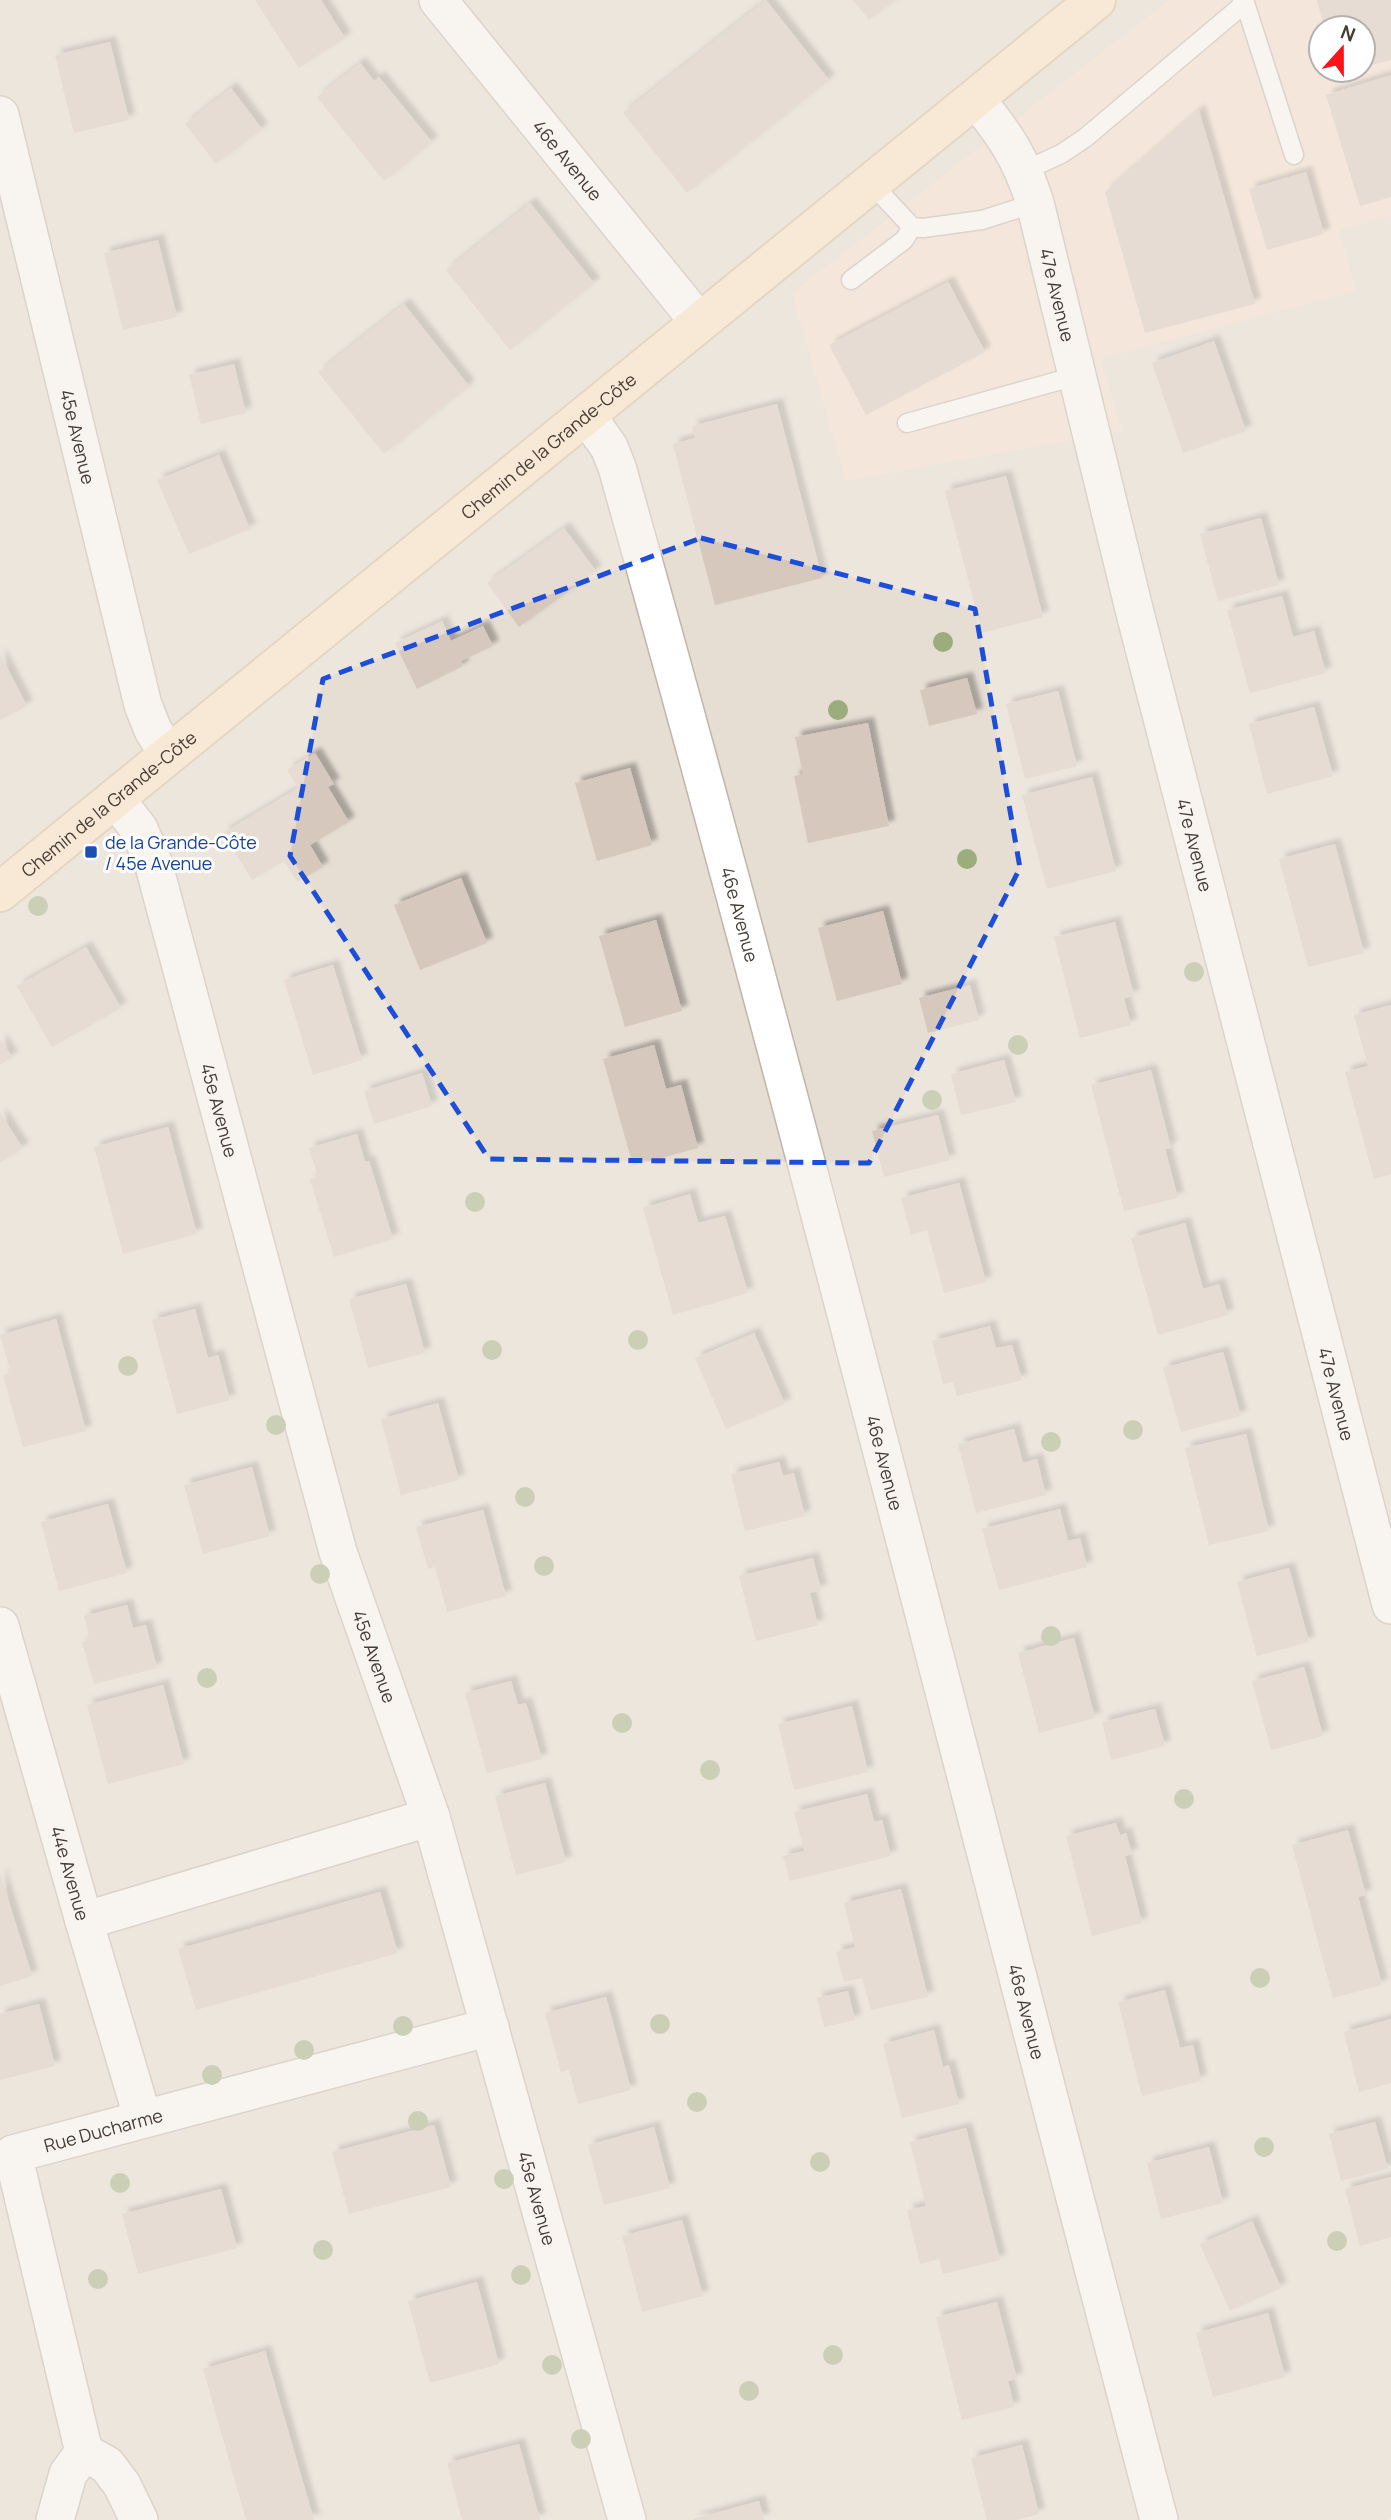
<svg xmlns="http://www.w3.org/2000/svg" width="1391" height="2520" font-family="Manrope,sans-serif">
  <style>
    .residential { fill: #e6ddd3; fill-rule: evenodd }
    .commercial { fill: #f5decf; fill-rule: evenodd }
    .building { fill: #d7c8bd; filter: url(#shadow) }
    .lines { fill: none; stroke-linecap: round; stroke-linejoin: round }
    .lane-casing { stroke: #c1b5aa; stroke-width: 21 }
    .street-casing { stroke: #c1b5aa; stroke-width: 40 }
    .secondary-casing { stroke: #d6ba96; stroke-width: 42 }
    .lane { stroke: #fff; stroke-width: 18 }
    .street { stroke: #fff; stroke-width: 37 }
    .secondary { stroke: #ffe5c3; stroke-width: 38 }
    .tree { fill: #9bac7d }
    .marked { fill: none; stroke: #1d4ed8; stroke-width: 5; stroke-dasharray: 14 9; stroke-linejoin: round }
    .transit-dot { fill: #1a4fb4; stroke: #fff; stroke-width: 2.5 }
    .labels { text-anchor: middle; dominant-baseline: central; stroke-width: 6; stroke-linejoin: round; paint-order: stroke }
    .street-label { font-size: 18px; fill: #453c34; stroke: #fff }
    .transit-label { font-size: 18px; fill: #164399; stroke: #fff; text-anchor: start }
  </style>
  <defs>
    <filter id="shadow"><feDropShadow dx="6" dy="-6" stdDeviation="2" flood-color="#0004"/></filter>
  </defs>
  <rect width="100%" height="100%" fill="#f2ece5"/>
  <path class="residential" d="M0,0h1391v2517l-4,3h-1387zM1321,28h42v42h-42z"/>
  <path class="commercial" d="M1169,0h222v216l-52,14 17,61 -255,68 21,72 -276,50 -54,-188zM1321,28h42v42h-42z"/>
  <path class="building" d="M255,0h66l24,38 -46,30z
    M766,0l63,80 -142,113 -64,-80z
    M853,0h42l-26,20z
    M1317,0h74v60l-28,7v-39h-39z
    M110,42l19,78 -55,13 -19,-78z
    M360,63l14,18 5,-4 53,65 -48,39 -67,-84z
    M1391,75v122l-31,9 -34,-111z
    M231,88l31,41 -46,35 -31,-40z
    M1199,110l56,194 -110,29 -40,-141z
    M1306,172l18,62 -57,16 -18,-61z
    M530,203l64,80 -84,67 -64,-80z
    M158,240l19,77 -54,13 -19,-77z
    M948,282l37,70 -119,63 -37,-70z
    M404,304l65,82 -85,68 -66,-82z
    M1214,341l32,90 -63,22 -31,-90z
    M234,364l12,49 -45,11 -12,-49z
    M777,404l45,174 -107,27 -42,-161 22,-6 -3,-12z
    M219,455l31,74 -61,25 -32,-74z
    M1006,476l37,141 -61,16 -37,-142z
    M1261,518l18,67 -61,16 -18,-67z
    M564,528l32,43 -77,56 -32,-44z
    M1282,596l11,41 21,-6 12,42 -76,20 -23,-83z
    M442,621l9,20 32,-15 10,20 -32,15 2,5 -46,23 -22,-46z
    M0,654l27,52 -27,14z
    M967,678l10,36 -48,12 -9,-36z
    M1058,691l19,75 -52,13 -19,-75z
    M1314,707l19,69 -66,18 -18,-70z
    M868,723l21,103 -81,17 -14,-67 9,-2 -8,-37z
    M315,753l19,31 -6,3 21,35 -39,23 13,22 -26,15 -13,-21 -32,19 -29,-47 75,-45 -11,-18z
    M630,768l22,77 -55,16 -22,-78z
    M1092,777l24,94 -69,18 -25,-94z
    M1335,844l29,109 -56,14 -29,-108z
    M461,878l26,65 -67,27 -26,-65z
    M883,911l19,73 -65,17 -19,-73z
    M656,920l26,91 -57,16 -26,-91z
    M1115,922l19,74 -10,2 7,27 -51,13 -26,-101z
    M86,947l35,61 -69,39 -35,-61z
    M333,965l29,95 -49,15 -29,-95z
    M970,985l9,35 -51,13 -9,-35z
    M1391,1005v169l-17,5 -29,-107 23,-6 -14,-51z
    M0,1039l12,18 -12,8z
    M654,1045l12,44 15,-4 17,63 -65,18 -30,-107z
    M1004,1060l12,42 -55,13 -10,-41z
    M1151,1070l20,78 -6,1 13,49 -54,13 -33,-126z
    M422,1073l10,33 -58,18 -10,-33z
    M0,1113l23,35 -23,15z
    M938,1115l12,45 -66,17 -12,-46z
    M168,1127l29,107 -74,20 -29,-107z
    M357,1134l8,28 4,-1 24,78 -59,18 -24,-78 8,-2 -9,-29z
    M959,1183l27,99 -42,11 -17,-63 -16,5 -10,-37z
    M690,1194l8,29 27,-7 23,77 -75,22 -30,-107z
    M1185,1223l18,66 16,-5 9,31 -70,20 -27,-97z
    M406,1284l19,69 -57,15 -19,-69z
    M195,1309l13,49 10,-3 12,45 -53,14 -25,-94z
    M56,1319l30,112 -63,16 -20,-72 8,-2 -11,-38z
    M990,1326l6,22 16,-3 10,35 -65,16 -4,-14 -10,2 -11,-43z
    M754,1333l31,71 -59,25 -31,-71z
    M1223,1352l18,64 -60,16 -18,-64z
    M438,1403l21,77 -58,15 -20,-76z
    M1014,1429l9,34 14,-4 9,36 -70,18 -18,-69z
    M1246,1434l23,97 -60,14 -24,-97z
    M779,1462l4,14 11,-3 11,43 -60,15 -14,-57z
    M252,1467l18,69 -67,18 -19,-69z
    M108,1504l19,69 -68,18 -18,-69z
    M1060,1509l8,32 12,-3 7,29 -88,23 -17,-61z
    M483,1510l23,86 -59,16 -12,-45 -7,2 -12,-42z
    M813,1558l8,32 -11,3 8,32 -62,16 -17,-65z
    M1289,1568l20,74 -52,14 -20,-74z
    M127,1605l6,23 13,-3 11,43 -63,16 -12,-42 8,-3 -6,-23z
    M1074,1638l21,80 -56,15 -21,-80z
    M1304,1667l19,69 -52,14 -19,-69z
    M511,1681l7,24 8,-2 16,56 -55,14 -22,-80z
    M163,1685l21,79 -76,20 -21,-79z
    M852,1706l16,66 -74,18 -16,-66z
    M1155,1709l10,37 -54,14 -9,-38z
    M545,1783l21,79 -50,13 -21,-79z
    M867,1794l7,28 8,-2 9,36 -101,25 -7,-25 21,-5 -10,-39z
    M1116,1823l4,12 6,-2 6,21 -7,2 17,67 -50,13 -26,-100z
    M1348,1830l18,65 -8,2 24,88 -49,13 -41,-153z
    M0,1873l32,103 -32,10z
    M901,1889l27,108 -57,13 -9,-32 -18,4 -8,-30 19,-5 -11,-44z
    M380,1892l18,61 -202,57 -18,-61z
    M1165,1990l15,58 13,-3 8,36 -59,15 -24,-94z
    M848,1991l7,29 -31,7 -7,-29z
    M606,1997l25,93 -53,14 -9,-34 -8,2 -16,-59z
    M39,2004l16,62 -55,14v-66z
    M1391,2019v64l-32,9 -15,-60z
    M934,2030l9,37 6,-2 10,39 -57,14 -19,-74z
    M1375,2122l13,47 -47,12 -12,-47z
    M434,2125l17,62 -102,27 -17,-62z
    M654,2127l16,61 -66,17 -16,-60z
    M966,2128l34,132 -57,14 -4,-15 -19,5 -13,-54 19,-4 -16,-64z
    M1209,2147l14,56 -62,16 -14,-56z
    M1391,2177v60l-31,9 -15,-57z
    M221,2189l16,59 -99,26 -16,-60z
    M682,2220l21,76 -61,16 -20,-76z
    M1252,2221l29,67 -51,23 -30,-67z
    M477,2282l22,82 -69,19 -22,-82z
    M997,2302l20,77 -9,2 6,26 -52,13 -26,-103z
    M1268,2313l17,64 -72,20 -17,-64z
    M265,2351l49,169h-68l-43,-151z
    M519,2444l21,76h-78l-15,-57z
    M1022,2445l17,69 -23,6h-29l-16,-62z
    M759,2501l5,19h-70l-1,-1z"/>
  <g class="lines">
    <defs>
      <path id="lane" d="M1245,3l49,152
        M1024,171l37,-17 24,-16 160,-135 -3,-3
        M871,183l41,44 11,1 59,-8 53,-17
        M851,280l53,-40 8,-13
        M907,423l169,-47"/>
      <g id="street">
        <path id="s1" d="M438,0l261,322"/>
        <path id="s2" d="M976,99c29,36 45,59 59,104l100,410 256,992"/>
        <path id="s3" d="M0,115l143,590 10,25 15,24"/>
        <path id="s4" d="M586,415l23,32 8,20c192,681 362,1369 542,2053"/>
        <path id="s5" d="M115,798l24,31 14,33 185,690 93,265 196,703"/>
        <path id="s6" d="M0,1626l84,295 59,198"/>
        <path d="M84,1921l347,-104"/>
        <path d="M55,2520l13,-46 16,-22"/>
        <path id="s7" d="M139,2520l-17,-35 -15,-20 -23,-13 -71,-298 477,-127"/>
      </g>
      <g id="secondary">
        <path id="s8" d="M0,892l1096,-892"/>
      </g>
    </defs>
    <use href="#lane" class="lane-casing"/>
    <use href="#street" class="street-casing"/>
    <use href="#secondary" class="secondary-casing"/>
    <use href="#lane" class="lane"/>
    <use href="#street" class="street"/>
    <use href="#secondary" class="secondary"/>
  </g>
  <g class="tree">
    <circle cx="943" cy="642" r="10"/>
    <circle cx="838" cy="710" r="10"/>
    <circle cx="967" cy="859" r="10"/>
    <circle cx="38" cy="906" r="10"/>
    <circle cx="1194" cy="972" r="10"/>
    <circle cx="1018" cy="1045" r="10"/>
    <circle cx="932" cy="1100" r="10"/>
    <circle cx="475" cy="1202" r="10"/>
    <circle cx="638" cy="1340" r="10"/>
    <circle cx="492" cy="1350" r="10"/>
    <circle cx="128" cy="1366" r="10"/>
    <circle cx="276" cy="1425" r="10"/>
    <circle cx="1133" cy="1430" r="10"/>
    <circle cx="1051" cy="1442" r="10"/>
    <circle cx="525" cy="1497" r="10"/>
    <circle cx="544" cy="1566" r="10"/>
    <circle cx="320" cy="1574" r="10"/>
    <circle cx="1051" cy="1636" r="10"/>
    <circle cx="207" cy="1678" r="10"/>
    <circle cx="622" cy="1723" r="10"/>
    <circle cx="710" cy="1770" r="10"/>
    <circle cx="1184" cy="1799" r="10"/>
    <circle cx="1260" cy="1978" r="10"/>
    <circle cx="660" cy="2024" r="10"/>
    <circle cx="403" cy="2026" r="10"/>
    <circle cx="304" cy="2050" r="10"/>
    <circle cx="212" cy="2075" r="10"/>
    <circle cx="697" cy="2102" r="10"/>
    <circle cx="418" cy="2121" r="10"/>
    <circle cx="1264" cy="2147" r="10"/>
    <circle cx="820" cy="2162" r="10"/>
    <circle cx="504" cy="2179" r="10"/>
    <circle cx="120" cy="2183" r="10"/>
    <circle cx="1337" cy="2241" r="10"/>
    <circle cx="323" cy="2250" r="10"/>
    <circle cx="521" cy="2275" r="10"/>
    <circle cx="98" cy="2279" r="10"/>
    <circle cx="833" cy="2355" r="10"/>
    <circle cx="552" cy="2365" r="10"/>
    <circle cx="749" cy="2391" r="10"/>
    <circle cx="581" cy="2439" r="10"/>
  </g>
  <path d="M0 0H1391V2520H0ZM701,538l274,71 45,259 -151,295 -380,-4 -199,-303 33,-177z" fill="#f2ece5" fill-opacity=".55" fill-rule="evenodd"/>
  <path class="marked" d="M701,538l274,71 45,259 -151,295 -380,-4 -199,-303 33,-177z"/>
  <rect class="transit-dot" x="84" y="845" width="14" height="14" rx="3.5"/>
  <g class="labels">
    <g class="street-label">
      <text stroke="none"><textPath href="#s1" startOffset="206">46e Avenue</textPath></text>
      <text stroke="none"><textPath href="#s2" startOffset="215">47e Avenue</textPath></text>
      <text stroke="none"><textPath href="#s3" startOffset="331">45e Avenue</textPath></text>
      <text stroke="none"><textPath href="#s8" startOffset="707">Chemin de la Grande-Côte</textPath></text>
      <text stroke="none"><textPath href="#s8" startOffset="140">Chemin de la Grande-Côte</textPath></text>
      <text stroke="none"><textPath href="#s2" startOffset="782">47e Avenue</textPath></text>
      <text stroke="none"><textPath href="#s4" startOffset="525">46e Avenue</textPath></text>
      <text stroke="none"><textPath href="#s5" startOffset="332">45e Avenue</textPath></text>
      <text stroke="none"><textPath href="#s2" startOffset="1349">47e Avenue</textPath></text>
      <text stroke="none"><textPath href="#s4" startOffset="1092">46e Avenue</textPath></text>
      <text stroke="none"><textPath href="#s5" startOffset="900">45e Avenue</textPath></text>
      <text stroke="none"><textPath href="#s6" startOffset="257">44e Avenue</textPath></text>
      <text stroke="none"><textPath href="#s4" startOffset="1659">46e Avenue</textPath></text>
      <text stroke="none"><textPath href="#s7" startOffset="490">Rue Ducharme</textPath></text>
      <text stroke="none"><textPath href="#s5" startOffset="1466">45e Avenue</textPath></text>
    </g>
    <g class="transit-label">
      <text x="105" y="842">de la Grande-Côte<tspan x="105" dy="21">/ 45e Avenue</tspan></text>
    </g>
  </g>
  <g transform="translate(1342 49) rotate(21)"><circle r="33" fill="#ffffff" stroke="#b5b1ae" stroke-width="2"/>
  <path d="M0-5L12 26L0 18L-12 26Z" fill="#fb141a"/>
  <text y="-10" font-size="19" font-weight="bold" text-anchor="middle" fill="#453c34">N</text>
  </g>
</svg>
